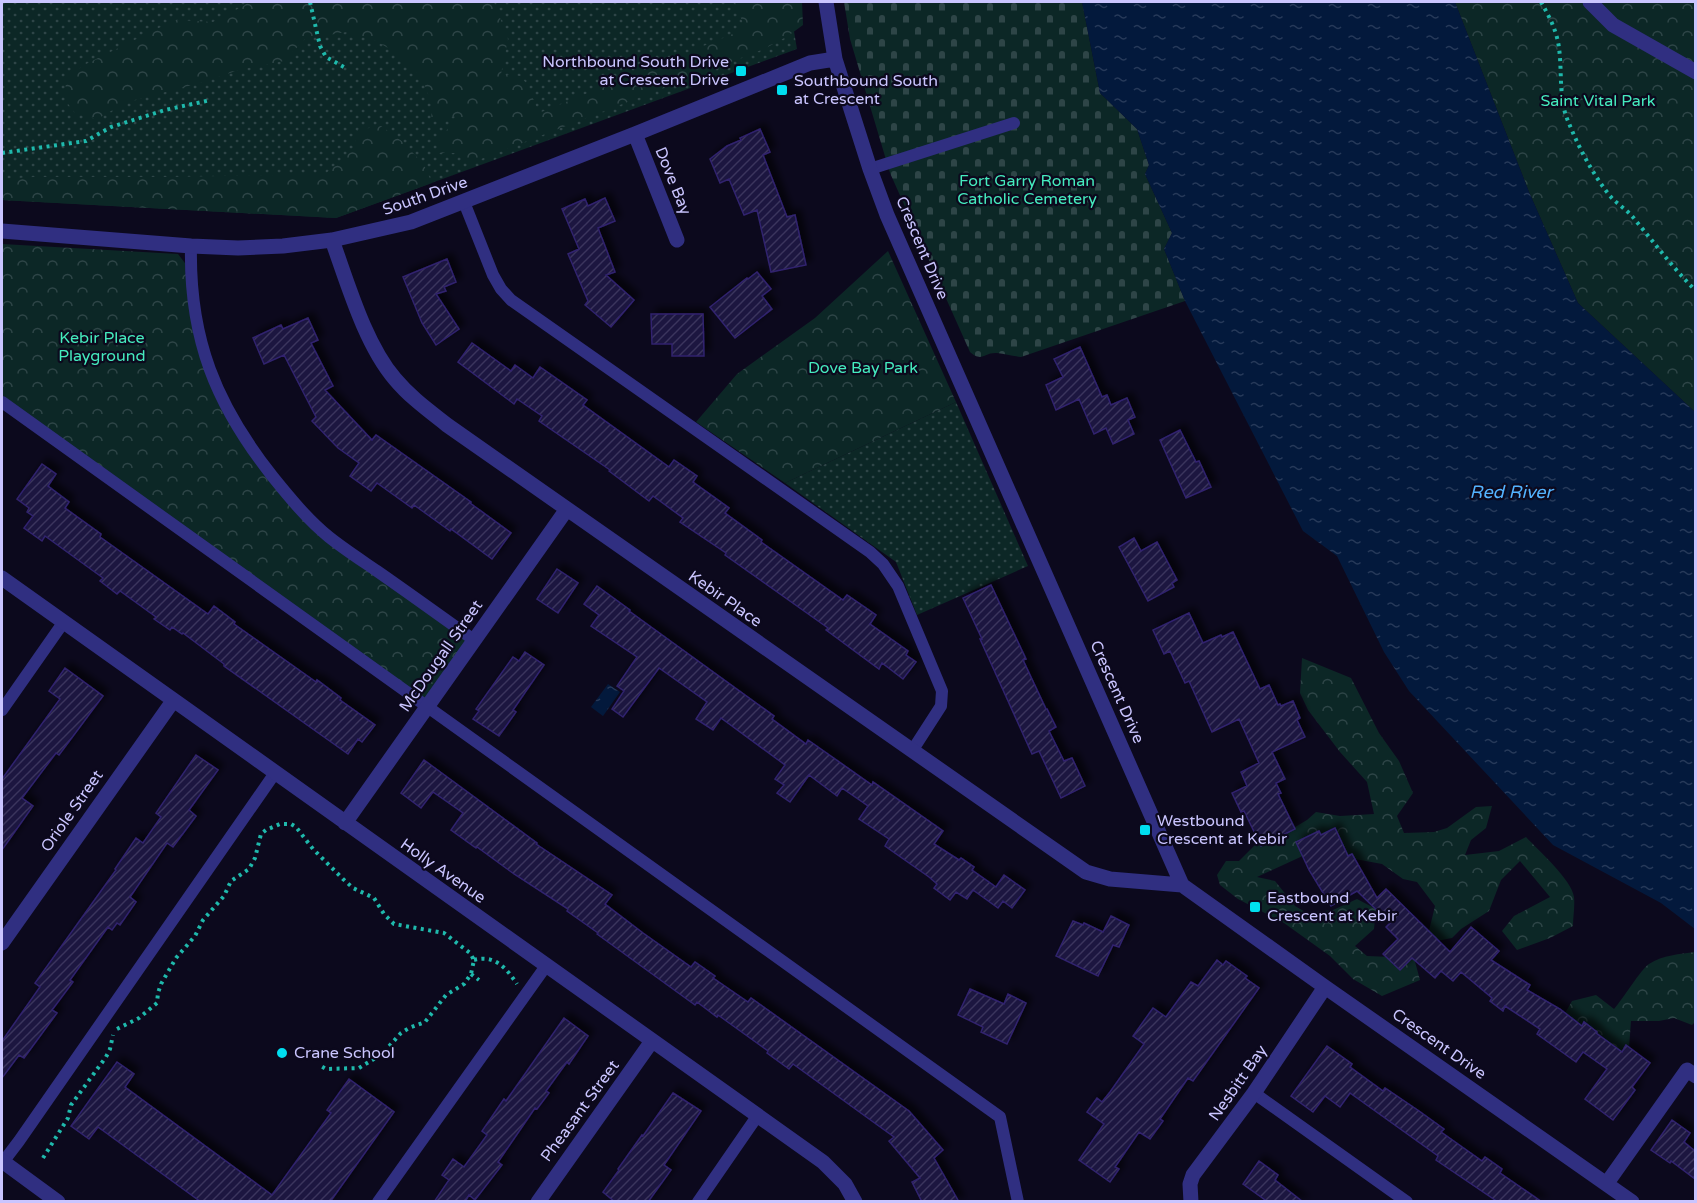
<svg xmlns="http://www.w3.org/2000/svg" width="1697" height="1203" font-family="'Varela Round',sans-serif">
  <style>
    .grass { fill: url(#grass-dots) }
    .forest { fill: url(#forest-crowns) }
    .cemetery { fill: url(#cemetery-stones) }
    .water { fill: url(#water-ripples) }
    .building { fill: url(#building-hatch); stroke: #30236e; stroke-width: 1.5; filter: url(#shadow) }
    .lines { fill: none; stroke-linecap: round; stroke-linejoin: round }
    .path { stroke: #1fb9ac; stroke-width: 4; stroke-dasharray: 3 4.5; stroke-linecap: butt }
    .lane { stroke: #302f81; stroke-width: 12 }
    .street { stroke: #302f81; stroke-width: 15 }
    .poi-dot { fill: #00def0; stroke: #0c091d; stroke-width: 2 }
    .labels { text-anchor: middle; dominant-baseline: central; stroke-width: 4.5; stroke-linejoin: round; paint-order: stroke }
    .poi-label { font-size: 16px; fill: #cac5ff; stroke: #0c091d; text-anchor: start }
    .park-label { font-size: 16px; fill: #45ebbe; stroke: #0c091d }
    .street-label { font-size: 16px; fill: #cac5ff; stroke: #0c091d }
    .water-label { font-size: 18px; font-style: italic; fill: #53b3ff; stroke: #0c091d }
  </style>
  <defs>
    <pattern id="grass-dots" width="8" height="8" patternUnits="userSpaceOnUse" patternTransform="scale(1.5)"><rect width="8" height="8" fill="#0c2726"/><path d="M2 2h.1M6 6h.1" fill="none" stroke="#2e4547" stroke-width="1.8" stroke-linecap="round"/></pattern>
    <pattern id="forest-crowns" width="20" height="18" patternUnits="userSpaceOnUse" patternTransform="scale(1.5)"><rect width="20" height="18" fill="#0c2726"/><path d="M2 6a3 3 0 1 1 6 0M12 15a3 3 0 1 1 6 0" fill="none" stroke="#2e4547"/></pattern>
    <pattern id="cemetery-stones" width="16" height="16" patternUnits="userSpaceOnUse" patternTransform="scale(1.5)"><rect width="16" height="16" fill="#0c2726"/><path d="M2 7V4a2 2 0 0 1 4 0v3zM10 15v-3a2 2 0 0 1 4 0v3z" fill="#2e4547"/></pattern>
    <pattern id="water-ripples" width="26" height="14" patternUnits="userSpaceOnUse" patternTransform="scale(1.5)"><rect width="26" height="14" fill="#03193c"/><path d="M2 4q2-2 4 0t4 0M15 11q2-2 4 0t4 0" fill="none" stroke="#263959"/></pattern>
    <pattern id="building-hatch" width="6" height="6" patternUnits="userSpaceOnUse" patternTransform="scale(1.5)"><rect width="6" height="6" fill="#1b1340"/><path d="M-1 1l2-2M0 6l6-6M5 7l2-2" fill="none" stroke="#3b345d"/></pattern>
    <filter id="shadow"><feDropShadow dx="5.5" dy="-5.5" stdDeviation="3" flood-color="#0009"/></filter>
  </defs>
  <rect width="100%" height="100%" fill="#0c091d"/>
  <path class="grass" d="M2,2h787l8,47 -461,169 -334,-18z
    M956,402l72,164 -111,49 -21,-53 -111,-79z"/>
  <path class="forest" d="M247,2h247l14,37 -7,35 19,2 7,8 12,29 206,-84 -10,-27h67l1,23 -15,11 -24,13 -283,110 -13,3 -8,-9h-24l2,-11 19,-26 -26,6 1,-17 -10,-27 -22,-23 -24,-14 -29,-9 -41,6 -22,23 -42,8 -42,14 -73,19 -30,17 -22,-6 -10,-13 1,-22 18,-13 91,-45 38,2 32,-17z
    M1455,2h240v410l-117,-109 -49,-111z
    M381,126l22,16 21,23 8,18 -96,35 -334,-18v-21l31,-2h141l151,-3 29,-25 3,-19z
    M2,244l176,10 13,17 4,43 36,101 75,100 168,125 -48,68 -424,-313z
    M888,251l68,151 -171,81 -89,-61 41,-48 78,-56z
    M1302,658l49,20 28,55 20,28 14,32 -16,23 7,17 30,-1 13,-4 29,-21 16,-1 -6,22 -15,12 -6,15 34,-4 27,-14c12,13 46,43 48,60 1,9 -1,20 -1,29l-23,12 -33,12 -15,-19 12,-15 36,-19 -30,-36 -19,19 -12,31 -28,18 -9,9 -26,5 9,-37 -18,-24 -14,-3 -21,-15 -54,-10h-21l-50,23 18,4 20,25 12,7 26,-3 24,-11 19,10 -2,20 -19,17 12,10 47,2 6,22 -38,16 -29,-17 -23,-23 -46,-33 -46,-24 -18,-14 -3,-10 9,-14h13l18,-18 23,-7 27,-16 9,-8 24,4 34,-2 -7,-32 -27,-30 -32,-42 -8,-17z
    M1695,952l1,69 -4,4 -18,-7 -15,3h-28l-2,27 -23,14 -42,-47 8,-14 24,-6 18,14c9,-10 27,-40 35,-45 14,-9 31,-10 46,-12z"/>
  <path class="cemetery" d="M844,2h238l18,91 37,36 12,36 -4,9 27,59 -8,16 21,52 -164,56c-8,-1 -16,-3 -24,-4 -13,-1 -15,10 -27,-1l-80,-179 -40,-134z"/>
  <path class="water" d="M1082,2h373l74,190 49,111 117,109v517l-34,-26 -108,-58 -144,-154 -25,-39 -47,-96 -34,-25 -118,-230 -21,-52 8,-16 -27,-59 4,-9 -12,-36 -37,-36z
    M608,684l12,8 -17,24 -12,-9z"/>
  <path class="building" d="M760,129l10,23 -7,3 24,62 8,-2 11,50 -35,7 -14,-62 -13,5 -15,-36 -9,4 -10,-24 17,-13 14,-6 -1,-2z
    M605,198l10,23 -17,7 17,44 -9,3 28,25 -23,27 -26,-22 3,-4 -20,-47 11,-5 -17,-40 23,-10 3,7z
    M447,259l9,23 -12,5 2,4 -10,3 23,35 -23,16 -14,-22 -19,-46z
    M757,272l14,17 -9,7 10,13 -37,29 -25,-31 37,-29 1,1z
    M651,314h52l1,42h-32v-12h-20z
    M308,318l10,22 -7,3 22,43 -8,4 47,50 4,-5 95,67 -1,1 41,30 -19,26 -41,-30 -1,2 -36,-26 -2,3 -35,-25 -6,8 -21,-15 9,-13 -21,-15 -26,-27 4,-4 -32,-62 -20,9 -11,-26 28,-13 2,4z
    M472,343l39,28 4,-6 18,13 7,-11 47,33 -4,5 86,62 5,-7 23,16 -4,6 36,26 -4,5 37,27 -1,2 82,58 4,-5 29,20 -6,9 38,27 -2,4 10,7 -13,17 -21,-16 -3,6 -53,-39 2,-2 -103,-73 1,-2 -46,-31 3,-4 -30,-22 -4,5 -40,-30 1,-1 -71,-49 3,-5 -25,-17 -3,5 -56,-42z
    M1080,347l22,50 5,-2 4,10 16,-7 8,19 -7,3 6,14 -21,10 -7,-16 -12,6 -15,-35 -23,11 -10,-25 17,-8 -9,-18z
    M1180,430l16,32 3,-1 12,26 -25,11 -26,-58z
    M42,464l14,10 -8,12 21,16 -4,6 36,26 -1,3 108,77 6,-8 21,16 -1,2 82,58 1,-2 24,18 -1,2 35,25 -13,17 -4,-3 -10,15 -124,-88v-2l-41,-31 -1,1 -10,-7 -2,3 -16,-11 2,-2 -36,-26 -3,3 -17,-13 3,-3 -58,-42 -3,5 -18,-13 9,-12 -6,-4 2,-4 -12,-9z
    M1134,538l7,13 16,-9 20,38 -5,3 2,4 -26,14 -29,-54z
    M557,569l21,14 -20,30 -21,-14z
    M991,585l35,74 -3,1 23,49h1l9,18 -7,4 15,30 8,-3 13,28 -24,12 -22,-47 -7,3 -52,-115h2l-19,-41z
    M597,586l33,24 -1,1 145,105 -2,3 34,25 2,-4 64,45 1,-3 70,49 -9,13 25,16 2,-2 13,9 -2,3 24,17 8,-12 21,15 -13,18 -9,-7 -5,7 -25,-18 -6,9 -11,-7 -6,8 -16,-12 3,-4 -8,-7 -44,-31 4,-7 -30,-20 9,-13 -26,-18 -5,8 -28,-21 -19,27 -13,-9 7,-8 -9,-6 10,-14 -64,-47 -8,12 -17,-11 11,-17 -48,-34 -36,49 -11,-8 12,-18 -7,-5 20,-29 -46,-31 8,-11 -15,-11z
    M1189,613l14,30 18,-8 1,2 11,-5 27,57 9,-4 9,20 2,-1 1,2 12,-5 7,17 -3,2 8,17 -33,15 13,27 -9,4 5,10 -3,1 17,35 -34,17 -17,-35 -3,1 -9,-19 15,-7 -6,-14 18,-9 -20,-44 -27,13 -23,-51 -4,2 -15,-32 -6,3 -11,-24z
    M525,652l19,13 -31,45 3,2 -17,24 -26,-17 6,-8 -3,-2 37,-52 6,4z
    M65,668l38,28 -44,59 -3,-2 -34,45 11,8 -31,44v-71l58,-80 -11,-8z
    M196,755l22,15 -29,40 7,6 -23,31 -6,-4 -37,54 6,5 -16,23 -3,-2 -5,7 -4,-3 -38,53 3,2 -21,28 5,3 -33,45 -5,-3 -17,23v-37l38,-54 -5,-4 81,-113 -1,-1 21,-31 7,5 18,-26 -5,-4z
    M424,760l113,83 -1,1 76,51 -7,9 38,29 48,34 4,-5 20,14 -2,2 35,24 3,-4 158,113 34,39 -9,8 25,44h-37l-10,-20 8,-4 -31,-37 5,-4 -101,-73 -4,5 -22,-16 1,-2 -50,-36 -1,2 -20,-15 -2,3 -98,-71 1,-1 -31,-22 1,-2 -54,-35 -37,-27 -1,1 -25,-18 12,-17 -30,-21 -12,16 -20,-15z
    M1335,828l13,28 4,-2 25,44 9,-9 64,63 21,-25 28,24 -8,9 39,25 -3,5 33,19 22,17 2,-4 13,10 -1,1 26,19 4,-7 24,18 -18,24 3,3 -22,30 -28,-21 22,-30 -24,-17 -7,10 -39,-28 3,-5 -35,-23 -2,5 -13,-10 2,-3 -31,-26 -8,9 -12,-10 -6,7 -23,-20 -12,12 -17,-16 15,-15 -12,-12 4,-4 -33,-32 -26,15 -22,-36 -13,-28 23,-11 2,4z
    M1111,916l18,9 -10,22 -6,-2 -15,31 -42,-20 17,-35 10,4 1,-2 19,9z
    M1217,960l6,5 3,-4 21,15 -2,2 14,10 -66,93 -5,-3 -28,41 3,2 -13,18 -11,-7 -24,35 4,2 -9,13 -31,-22 25,-36 -17,-12 10,-14 5,4 8,-10 34,-48 -11,-8 20,-28 13,9 25,-35 7,4z
    M970,989l34,15 4,-10 18,9 -19,41 -26,-12 2,-5 -25,-12z
    M564,1018l24,18 -19,28 -2,-2 -21,29 3,2 -12,16 -2,-1 -37,54 4,3 -27,35 -6,-5 -4,7h-31l15,-22 -7,-5 11,-16 11,8 23,-32 -5,-4 22,-32 2,2z
    M1327,1046l25,18 -2,3 33,24 2,-3 34,23 25,18 -3,3 41,29 3,-4 17,12 -2,4 42,29h-44l-62,-42 2,-4 -88,-63 -10,14 -15,-11 -12,16 -22,-16z
    M117,1062l17,12 -9,13 147,108 59,-82 -4,-3 22,-31 45,33 -64,90h-129l-103,-75 -9,12 -18,-13z
    M673,1093l28,18 -37,54 7,5 -23,32h-33l-12,-10 16,-22 -1,-1 24,-34 1,1z
    M1672,1120l18,13 -6,9 11,9v28l-24,-18 -1,2 -19,-13z
    M1259,1161l19,14 -3,5 28,22h-35l-25,-18z"/>
  <g class="lines">
    <path class="path" d="M310,2l10,44 6,11 18,10
      M1541,2c8,14 16,29 18,46 3,22 0,46 7,68 11,28 25,56 44,80 8,9 19,15 26,25 20,24 37,47 60,70
      M2,153l84,-12 25,-14 54,-17 46,-10
      M474,960c21,-6 33,9 43,24
      M471,974l8,6
      M117,1029l22,-11 18,-15 1,-10 3,-9 15,-26 19,-22 8,-16 21,-24 7,-15 18,-12 6,-11 6,-24 5,-4 14,-6h11l5,3 17,22 30,30 10,9 21,10 10,16 10,10 50,9 26,20 4,7 -3,14 -7,10 -18,11 -21,27 -16,6 -8,5 -19,21 -23,14 -33,1 -7,-4
      M43,1158l25,-40 3,-13 35,-48 4,-8 3,-14"/>
    <path class="lane" d="M870,169l144,-46
      M464,202l29,73 8,14 10,11 359,252 13,12 15,22 44,105 -1,15 -29,45
      M191,246c-2,93 25,159 82,231 17,21 35,43 56,60 15,12 32,23 48,34 33,23 65,46 97,69
      M2,402l998,715 18,85
      M2,710l61,-87
      M1254,1093l153,109
      M3,1162l16,-21 256,-368
      M378,1202l168,-236
      M698,1202l60,-87"/>
    <path class="street" d="M826,2l9,57 35,110 17,46 295,670 143,102 307,215
      M1590,2l23,23 83,47
      M635,134l42,106
      M2,231l189,15 47,2 45,-2 49,-6 79,-18 224,-88 175,-71 25,-4
      M332,240c16,44 33,104 63,139 15,18 33,31 52,46l639,447 24,7 72,6
      M2,578l821,584 22,22 10,18
      M345,823l222,-314
      M2,943l171,-242
      M2,1161l56,41
      M1607,1183l80,-113 9,6
      M538,1202l114,-161
      M1191,1202l-1,-18 3,-9 61,-82 71,-106"/>
  </g>
  <g class="poi-dot">
    <rect x="735" y="65" width="12" height="12" rx="3"/>
    <rect x="776" y="84" width="12" height="12" rx="3"/>
    <rect x="1139" y="824" width="12" height="12" rx="3"/>
    <rect x="1249" y="901" width="12" height="12" rx="3"/>
    <circle cx="282" cy="1053" r="6"/>
  </g>
  <g class="labels">
    <g class="poi-label">
      <text x="729" y="62" text-anchor="end">Northbound South Drive<tspan x="729" dy="18">at Crescent Drive</tspan></text>
      <text x="794" y="81">Southbound South<tspan x="794" dy="18">at Crescent</tspan></text>
      <text x="1157" y="821">Westbound<tspan x="1157" dy="18">Crescent at Kebir</tspan></text>
      <text x="1267" y="898">Eastbound<tspan x="1267" dy="18">Crescent at Kebir</tspan></text>
      <text x="294" y="1053">Crane School</text>
    </g>
    <g class="park-label">
      <text x="1598" y="101">Saint Vital Park</text>
      <text x="1027" y="181">Fort Garry Roman<tspan x="1027" dy="18">Catholic Cemetery</tspan></text>
      <text x="102" y="338">Kebir Place<tspan x="102" dy="18">Playground</tspan></text>
      <text x="863" y="368">Dove Bay Park</text>
    </g>
    <g class="street-label">
      <text transform="translate(673 181) rotate(68)">Dove Bay</text>
      <text transform="translate(425 196) rotate(-19)">South Drive</text>
      <text transform="translate(922 248) rotate(67)">Crescent Drive</text>
      <text transform="translate(725 599) rotate(35)">Kebir Place</text>
      <text transform="translate(441 656) rotate(-55)">McDougall Street</text>
      <text transform="translate(1117 692) rotate(66)">Crescent Drive</text>
      <text transform="translate(72 811) rotate(-55)">Oriole Street</text>
      <text transform="translate(443 871) rotate(35)">Holly Avenue</text>
      <text transform="translate(1439 1044) rotate(35)">Crescent Drive</text>
      <text transform="translate(1238 1083) rotate(-55)">Nesbitt Bay</text>
      <text transform="translate(580 1111) rotate(-54)">Pheasant Street</text>
    </g>
    <g class="water-label">
      <text x="1511" y="492">Red River</text>
    </g>
  </g>
  <rect width="1697" height="1203" fill="none" stroke="#cac5ff" stroke-width="6"/>
</svg>
